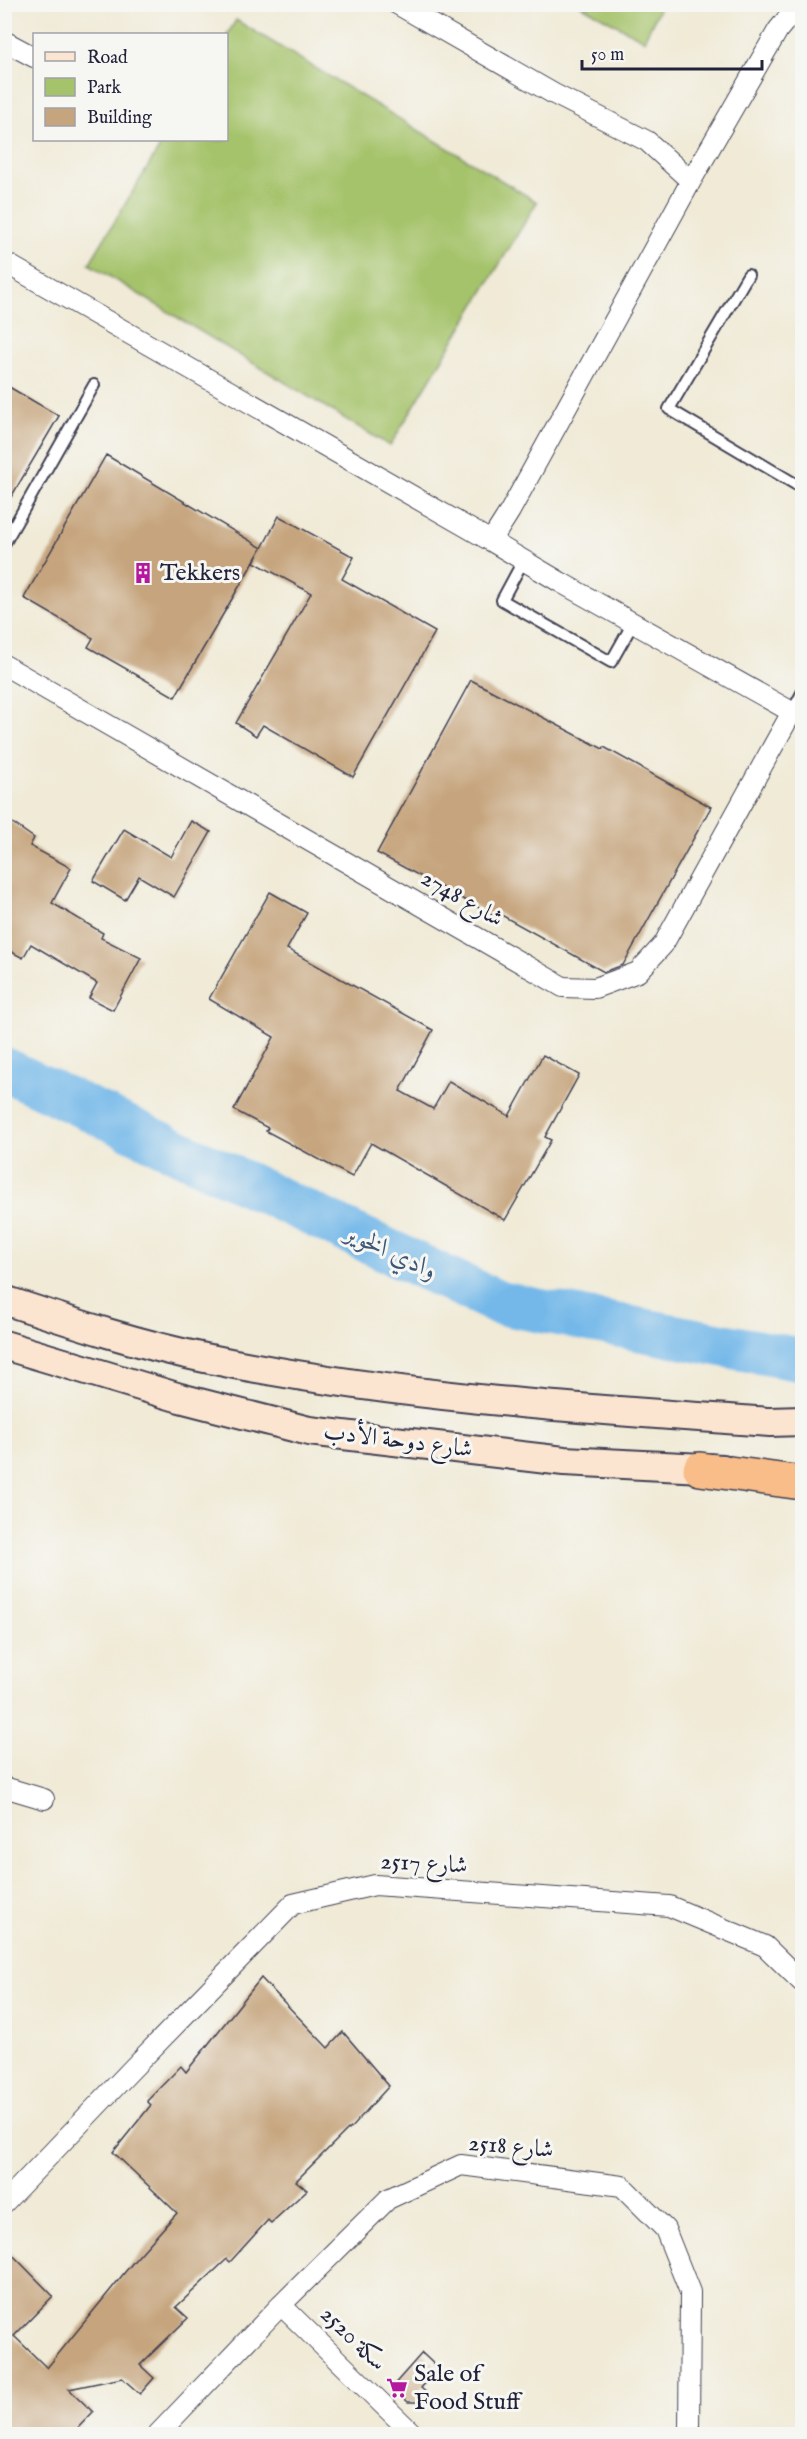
<svg xmlns="http://www.w3.org/2000/svg" width="807" height="2439" font-family="'IM FELL English',Amiri,serif">
  <style>
    .green { fill: #a5c36b; stroke: #647253; stroke-width: 1.5 }
    .lines { fill: none; stroke-linecap: round; stroke-linejoin: round }
    .river { stroke: #73b8e9; stroke-width: 44 }
    .building { fill: #c6a57e }
    .service-casing { stroke: #414052; stroke-width: 14 }
    .minor-casing { stroke: #414052; stroke-width: 22 }
    .secondary-casing { stroke: #414052; stroke-width: 32 }
    .motorway-casing { stroke: #414052; stroke-width: 36 }
    .service { stroke: #fff; stroke-width: 10 }
    .minor { stroke: #fff; stroke-width: 20 }
    .secondary { stroke: #fce5d0; stroke-width: 28 }
    .motorway { stroke: #f8bd89; stroke-width: 33 }
    .labels { text-anchor: middle; dominant-baseline: central; stroke-width: 6; stroke-linejoin: round; paint-order: stroke }
    .poi-label { font-size: 24px; fill: #22223b; stroke: #f6f6f2; text-anchor: start }
    .street-label { font-size: 24px; fill: #22223b; stroke: #f6f6f2 }
    .water-label { font-size: 26px; font-style: italic; fill: #3e5678; stroke: #f6f6f2 }
  </style>
  <rect width="100%" height="100%" fill="#f6f6f2"/>
  <filter id="ink" filterUnits="userSpaceOnUse"><feTurbulence type="fractalNoise" baseFrequency=".0167" numOctaves="2"/><feDisplacementMap in="SourceGraphic" scale="12" xChannelSelector="R" yChannelSelector="G"/><feConvolveMatrix kernelMatrix="1 2 1 2 8 2 1 2 1" color-interpolation-filters="sRGB"/></filter>
  <filter id="wash" filterUnits="userSpaceOnUse"><feTurbulence type="fractalNoise" baseFrequency=".008" numOctaves="4" result="noise"/><feDisplacementMap in="SourceGraphic" scale="24" xChannelSelector="R" yChannelSelector="G"/><feGaussianBlur stdDeviation="1.35" result="paint"/><feColorMatrix in="noise" values="0 0 0 0 0 0 0 0 0 0 0 0 0 0 0 0 0 1.4 0 .05"/><feComposite in="paint" operator="in"/></filter>
  <g filter="url(#wash)">
    <rect width="100%" height="100%" fill="#f0ead6"/>
    <path class="green" d="M580,5h81l-17,35z
      M236,20l301,182 -147,244 -301,-182 75,-124h62l1,-105z"/>
    <g class="lines">
      <path class="river" d="M4,1069l495,234 303,57"/>
    </g>
    <g id="blocks">
      <path class="building" d="M4,384l55,32 -55,93z
        M106,455l156,93 17,-32 75,41 -12,22 93,53 -82,145 -90,-52 -7,11 -20,-13 75,-130 -57,-31 7,-13 -86,148 -87,-50 5,-9 -69,-40z
        M471,680l132,69 1,-2 107,60 -88,158 -19,7 -108,-60 -2,4 -117,-63z
        M4,817l30,21 -4,8 41,22 -19,35 51,30 -2,5 40,20 -28,52 -24,-12 8,-15 -66,-39 -8,14 -19,-10z
        M191,821l20,11 -37,65 -35,-21 -14,24 -32,-19 31,-52 47,28z
        M270,892l37,21 -20,36 146,81 -33,61 33,18 16,-28 60,35 34,-61 36,20 -34,62 6,3 -46,80 -134,-77 -19,34 -86,-46 2,-3 -34,-18 40,-73 -65,-38z
        M261,1978l67,70 15,-16 46,54 -40,44 -1,-1 -52,52 11,9 -36,33 -3,-3 -38,42 -3,-3 -51,48 12,11 -48,47 14,13 -14,16 -18,-16 -53,11 24,23 -21,22h-68v-188l49,50 -39,40 33,32 87,-107 43,-48 -64,-61 38,-47 -4,-4 34,-35 5,6z
        M422,2353l16,15 -17,20 16,14h-29l-16,-15z"/>
    </g>
  </g>
  <g filter="url(#ink)">
    <use href="#blocks" fill-opacity="0" stroke="#414052" stroke-width="1.5"/>
    <g class="lines">
      <defs>
        <path id="service" d="M748,275l-79,134 133,79
          M4,544l90,-159
          M523,561l-21,39 109,62 22,-39
          M792,712l10,-19"/>
        <path id="minor" d="M397,4l157,90 93,47 44,40
          M4,41l30,16
          M4,262l487,279
          M4,665l559,322 32,1 43,-16 25,-27 129,-233 -232,-130 -69,-41 19,-30 181,-330 87,-151 21,-26
          M4,1787l40,12
          M4,2203l129,-135 160,-164 82,-19 294,21 96,40 37,36
          M281,2305l132,129
          M158,2434l123,-129 107,-106 73,-34 161,21 43,43 25,63 -1,142"/>
        <path id="secondary" d="M4,1300c67,22 133,44 201,58 186,39 376,51 565,64l32,-1
          M4,1345l176,53 129,33 255,30 159,8"/>
        <path id="motorway" d="M700,1469l102,14"/>
      </defs>
      <use href="#service" class="service-casing"/>
      <use href="#minor" class="minor-casing"/>
      <use href="#secondary" class="secondary-casing"/>
      <use href="#motorway" class="motorway-casing"/>
      <use href="#service" class="service"/>
      <use href="#minor" class="minor"/>
      <use href="#secondary" class="secondary"/>
      <use href="#motorway" class="motorway"/>
    </g>
  </g>
  <defs>
    <symbol id="building-bare" viewBox="-9 -9 18 18"><path d="M-4-6H4V6H1V3H-1V6H-4ZM-2.5-4.3h1.7v1.8h-1.7ZM.8-4.3h1.7v1.8H.8ZM-2.5-1h1.7V.8h-1.7ZM.8-1h1.7V.8H.8Z" fill="#b5179e" stroke="#f6f6f2" stroke-width="2.5" paint-order="stroke"/></symbol>
    <symbol id="supermarket-bare" viewBox="-9 -9 18 18"><path d="M-6-5.5h2.5l.6 2H6L4.5 2H-2.5L-4.4-4H-6ZM-1.5 3.2a1.3 1.3 0 1 0 .1 0ZM3 3.2a1.3 1.3 0 1 0 .1 0Z" fill="#b5179e" stroke="#f6f6f2" stroke-width="2.5" paint-order="stroke"/></symbol>
  </defs>
  <g fill-rule="evenodd">
    <use href="#building-bare" x="128" y="558" width="30" height="30"/>
    <use href="#supermarket-bare" x="382" y="2373" width="30" height="30"/>
  </g>
  <g class="labels">
    <g class="poi-label">
      <text x="160" y="573">Tekkers</text>
      <text x="414" y="2374">Sale of<tspan x="414" dy="28">Food Stuff</tspan></text>
    </g>
    <g class="street-label">
      <text transform="translate(462 899) rotate(30)">شارع 2748</text>
      <text transform="translate(398 1441) rotate(7)">شارع دوحة الأدب</text>
      <text transform="translate(424 1864) rotate(3)">2517 شارع</text>
      <text transform="translate(511 2147) rotate(5)">2518 شارع</text>
      <text transform="translate(353 2339) rotate(44)">سكة 2520</text>
    </g>
    <g class="water-label">
      <text transform="translate(391 1252) rotate(25)">وادي الخوير</text>
    </g>
  </g>
  <rect width="807" height="2439" fill="none" stroke="#f6f6f2" stroke-width="24"/>
  <rect x="33" y="33" width="195" height="108" fill="#f6f6f2" stroke="#a1a1a9" stroke-width="1.5"/>
  <rect x="45" y="52" width="30" height="9" fill="#fce5d0" stroke="#a1a1a9" stroke-width="1.5"/>
  <text x="87" y="63" font-size="18" fill="#22223b">Road</text>
  <rect x="45" y="78" width="30" height="18" fill="#a5c36b" stroke="#a1a1a9" stroke-width="1.5"/>
  <text x="87" y="93" font-size="18" fill="#22223b">Park</text>
  <rect x="45" y="108" width="30" height="18" fill="#c6a57e" stroke="#a1a1a9" stroke-width="1.5"/>
  <text x="87" y="123" font-size="18" fill="#22223b">Building</text>
  <path d="M582 60v9h180v-9" fill="none" stroke="#22223b" stroke-width="3"/>
  <text x="591" y="60" font-size="18" fill="#22223b" stroke="#f6f6f2" stroke-width="4.5" paint-order="stroke">50 m</text>
</svg>
